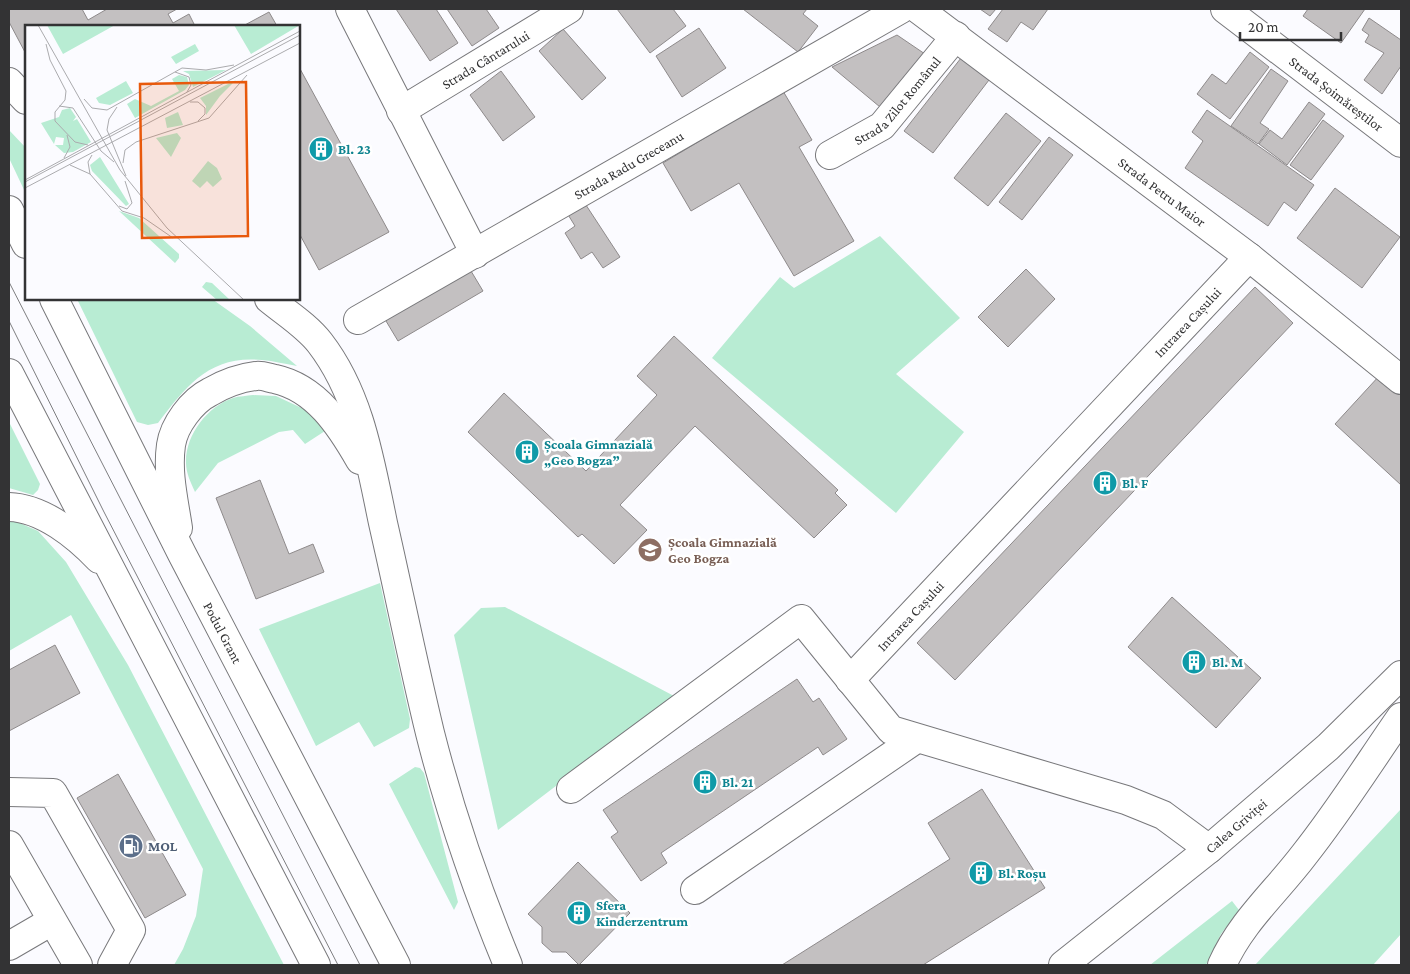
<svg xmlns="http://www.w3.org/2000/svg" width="1410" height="974" font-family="'Crimson Pro',serif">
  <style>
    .green { fill: #b8ecd3 }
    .building { fill: #c3c0c1; stroke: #8e8a8b }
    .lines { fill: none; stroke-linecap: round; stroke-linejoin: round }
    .minor-casing { stroke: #78787b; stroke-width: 30 }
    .major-casing { stroke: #78787b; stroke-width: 30 }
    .minor { stroke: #fff; stroke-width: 28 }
    .major { stroke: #fff; stroke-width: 28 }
    .tram { stroke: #7e7e80; stroke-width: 1 }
    .labels { text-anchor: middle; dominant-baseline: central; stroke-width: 5; stroke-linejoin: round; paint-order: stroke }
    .street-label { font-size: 14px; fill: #333334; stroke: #fff }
    .culture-label { font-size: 14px; font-weight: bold; fill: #0d838f; stroke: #fff; text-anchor: start }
    .education-label { font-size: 14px; font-weight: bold; fill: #785e54; stroke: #fff; text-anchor: start }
    .service-label { font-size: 14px; font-weight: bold; fill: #4e5e75; stroke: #fff; text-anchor: start }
    .inset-road { fill: none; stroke: #ababae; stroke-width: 1 }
    .view { fill: #e8590c; fill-opacity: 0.15; stroke: #e8590c; stroke-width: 2.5 }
    .inset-edge { fill: none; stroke: #333334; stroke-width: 2.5 }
  </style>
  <rect width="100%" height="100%" fill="#fbfbff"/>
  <path class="green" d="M9,130l17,18v46l-17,-36z
    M880,236l80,82 -64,56 68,58 -68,81 -184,-155 68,-81 14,11z
    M77,299h135l38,27 47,40c-12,-2 -23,-5 -35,-6 -52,-5 -75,25 -104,63l-10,2 -11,-3z
    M253,395l23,1 32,15 17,20 -20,13 -12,-14 -14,2 -61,31 -23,29c-4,-9 -9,-19 -9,-29 -1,-28 22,-57 47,-65 6,-2 14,-2 20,-3z
    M9,422l31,62 -2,6 -5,5 -24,-7z
    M9,520l6,1 23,10 28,31 62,103 156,300h-110l9,-16 13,-33 7,-47 -132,-254 -62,36z
    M380,583l30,136 -1,9 -35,19 -15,-25 -43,24 -57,-117z
    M505,607l169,89 -176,134 -44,-195 27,-27z
    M415,767l5,1 4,5 34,129 -4,8 -65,-126z
    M1401,809v125l-28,31h-118z
    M1232,901l7,9 -18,24 -15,31h-56z"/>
  <path class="building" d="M9,9h73l6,11 19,-11h70l-9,5 5,9 16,-9 6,12h-169v28l-17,-32z
    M396,9h40l22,34 -28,18z
    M447,9h39l13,19 -27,18z
    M617,9h56l13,17 -36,27z
    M743,9h64l-4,5 15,12 -20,26z
    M980,9h16l-6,7z
    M1003,9h45l-15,21 -12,-8 -14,20 -19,-13z
    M1308,9h57l-24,34 -38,-27z
    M269,12l8,14h-34z
    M1369,18l32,22v26l-19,28 -18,-14 20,-27 -19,-11 4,-7 -7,-5z
    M699,28l27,40 -44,29 -26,-41z
    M563,29l43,49 -24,22 -43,-49z
    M897,35l28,19 -45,53 -48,-40z
    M1250,52l19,15 -39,52 -33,-25 15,-20 14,10z
    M961,58l28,22 -56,73 -29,-22z
    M299,67l90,165 -70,38 -20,-37z
    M1271,69l17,12 -28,42 9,6 -11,15 -27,-18z
    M501,71l34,46 -32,24 -33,-46z
    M783,91l29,49 -13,7 55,94 -60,35 -55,-93 -48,28 -28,-48z
    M1309,102l16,12 -38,51 -28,-21 11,-14 12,9z
    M1207,110l107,75 -18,26 -12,-9 -16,24 -83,-58 18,-27 -11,-9z
    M1006,113l35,28 -53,65 -34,-28z
    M1323,120l21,16 -33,44 -21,-15z
    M1049,137l24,18 -51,65 -23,-18z
    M1335,188l65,49 -38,51 -65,-50z
    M584,202l36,55 -17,11 -11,-16 -11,7 -16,-26 10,-7 -8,-13z
    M468,266l15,25 -85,50 -15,-25z
    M1026,269l29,30 -47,48 -30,-30z
    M1255,287l38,36 -338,357 -38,-37z
    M674,336l164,154 -3,3 12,12 -33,33 -119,-112 -75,79 27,25 -33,34 -32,-30 -4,3 -110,-105 36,-39 82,78 71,-76 -20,-19z
    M1380,375l21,19v91l-66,-61z
    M260,480l29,74 24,-10 11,28 -68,27 -40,-101z
    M1172,597l89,81 -45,50 -88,-81z
    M55,645l25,48 -71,38v-61z
    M797,679l16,23 6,-4 28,41 -24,16 -5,-8 -157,106 6,10 -26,18 -30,-44 7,-5 -15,-22z
    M118,774l68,121 -41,23 -68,-120z
    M982,789l63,99 -122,77h-141l168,-106 -22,-36z
    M578,862l52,51 -51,52 -13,-13h-14l-10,-9v-16l-14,-13z"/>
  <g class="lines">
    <defs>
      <g id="minor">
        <path d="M350,9l125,245"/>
        <path id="s1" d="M918,9l331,248 152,123"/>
        <path id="s2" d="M1225,9l176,134"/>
        <path id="s3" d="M401,111l168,-102"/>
        <path id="s4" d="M830,155l52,-29 74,-90"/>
        <path id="s5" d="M358,320l543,-311"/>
        <path id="s6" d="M850,680l399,-423"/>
        <path d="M571,789l230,-170 90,111 235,70 37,15 46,34"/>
        <path d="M9,792l44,1 78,137 -19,35"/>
        <path d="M695,890l221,-151"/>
        <path d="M9,946l43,-25"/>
      </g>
      <g id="major">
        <path d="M9,82l17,18"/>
        <path d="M9,210l17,34"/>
        <path id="s7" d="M54,299l128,255 214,411"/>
        <path d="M269,299c17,14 38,27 51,44 40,52 50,118 63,180 16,70 30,140 47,210 20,79 47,157 78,232"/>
        <path d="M9,373l307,592"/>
        <path d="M9,507c34,1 68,29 90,52"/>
        <path d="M178,528c-4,-27 -11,-55 -7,-83 3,-20 21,-44 39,-53 14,-8 29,-14 46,-16 6,-1 13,2 19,3 41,9 65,46 85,81"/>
        <path d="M9,845l69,120"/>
        <path id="s8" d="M1063,965l146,-116 119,-102 73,-72"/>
        <path d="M1222,965c19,-43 54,-73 82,-110 35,-44 65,-92 97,-138"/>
      </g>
    </defs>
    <use href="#minor" class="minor-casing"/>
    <use href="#major" class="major-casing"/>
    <use href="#minor" class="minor"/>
    <use href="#major" class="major"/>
    <path class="tram" d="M9,282l351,683
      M9,321l95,191 234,453"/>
  </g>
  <defs>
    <symbol id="building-disc" viewBox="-11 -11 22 22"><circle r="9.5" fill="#0f9aa8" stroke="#fff"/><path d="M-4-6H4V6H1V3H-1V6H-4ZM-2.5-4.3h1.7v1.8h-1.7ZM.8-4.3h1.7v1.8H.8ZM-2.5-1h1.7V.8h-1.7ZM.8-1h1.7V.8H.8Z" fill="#fff"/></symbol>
    <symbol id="school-disc" viewBox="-11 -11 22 22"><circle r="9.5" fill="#8d6e63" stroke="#fff"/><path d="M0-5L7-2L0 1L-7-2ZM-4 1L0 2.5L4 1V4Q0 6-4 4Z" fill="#fff"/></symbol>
    <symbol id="fuel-disc" viewBox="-11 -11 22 22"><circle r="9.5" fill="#5c6f8a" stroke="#fff"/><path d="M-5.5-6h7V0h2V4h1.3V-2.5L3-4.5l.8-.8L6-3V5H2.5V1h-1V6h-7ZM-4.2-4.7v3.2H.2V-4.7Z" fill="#fff"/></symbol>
  </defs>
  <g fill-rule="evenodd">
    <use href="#building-disc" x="307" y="135" width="28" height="28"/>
    <use href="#building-disc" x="513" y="438" width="28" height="28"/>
    <use href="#building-disc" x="1091" y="469" width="28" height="28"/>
    <use href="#school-disc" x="636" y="536" width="28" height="28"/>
    <use href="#building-disc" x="1180" y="648" width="28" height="28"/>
    <use href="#building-disc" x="691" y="768" width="28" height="28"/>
    <use href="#fuel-disc" x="117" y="832" width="28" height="28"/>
    <use href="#building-disc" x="967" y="859" width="28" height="28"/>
    <use href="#building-disc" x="565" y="899" width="28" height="28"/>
  </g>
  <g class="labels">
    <g class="street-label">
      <text stroke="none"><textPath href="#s3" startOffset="99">Strada Cântarului</textPath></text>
      <text stroke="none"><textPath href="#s2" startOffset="140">Strada Șoimăreștilor</textPath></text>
      <text stroke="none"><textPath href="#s4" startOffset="88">Strada Zilot Românul</textPath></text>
      <text stroke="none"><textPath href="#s5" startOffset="312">Strada Radu Greceanu</textPath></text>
      <text stroke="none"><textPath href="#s1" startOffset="305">Strada Petru Maior</textPath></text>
      <text stroke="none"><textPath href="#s6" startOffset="492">Intrarea Cașului</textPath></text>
      <text stroke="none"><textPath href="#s6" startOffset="88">Intrarea Cașului</textPath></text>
      <text stroke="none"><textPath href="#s7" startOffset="374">Podul Grant</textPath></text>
      <text stroke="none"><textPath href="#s8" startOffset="222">Calea Griviței</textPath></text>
    </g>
    <g class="culture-label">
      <text x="338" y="149">Bl. 23</text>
      <text x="544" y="444">Școala Gimnazială<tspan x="544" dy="16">„Geo Bogza”</tspan></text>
      <text x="1122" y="483">Bl. F</text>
      <text x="1212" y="662">Bl. M</text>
      <text x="722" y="782">Bl. 21</text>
      <text x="998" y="873">Bl. Roșu</text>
      <text x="596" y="905">Sfera<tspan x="596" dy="16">Kinderzentrum</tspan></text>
    </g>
    <g class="education-label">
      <text x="668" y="542">Școala Gimnazială<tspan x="668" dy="16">Geo Bogza</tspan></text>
    </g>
    <g class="service-label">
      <text x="148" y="846">MOL</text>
    </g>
  </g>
  <g transform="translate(25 25)">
    <rect width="275" height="275" fill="#fbfbff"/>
    <path d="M22,0h68l-52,29zM209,0h66l-49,29zM170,19l4,7 -23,13 -5,-7zM201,45l-33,17 -4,-13 -6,-3zM154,50l8,2 2,8 -4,5 -50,28 -8,-14 8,-5 16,7 28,-15 -7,-12zM211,55l-16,16 -14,19v-9l-6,-8zM101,56l7,12 -23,12 -11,-2 -3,-5zM45,83l6,9 -3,4 4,-2 14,23 -18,10 -9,1 -9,-8h8l1,-7 -8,-1 -2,7 -13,-21 18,-6 3,-7zM153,87l5,13 -16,3 -2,-10zM152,108l4,5 -10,19 -15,-19zM75,132l29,47 -3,2 -34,-35 -2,-6zM183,136l9,7 5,11 -9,8 -6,-6 -7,7 -8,-7zM94,186l20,7 40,36v4l-4,5zM181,257l6,1 18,17h-13l-15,-13z" fill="#b8ecd3"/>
    <path class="inset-road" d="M13,0l82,145 47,58 77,72M21,19l4,16 16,31 -1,9 -10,12v9l20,21 13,3M150,47l14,5 2,8 -4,7M59,74l8,9 15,2 75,-42 24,2 28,-5M165,77h8l7,6v6l-7,7M34,81l14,2 28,43 13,11M92,82l-8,12 -2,11 19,46M39,133l6,-11 -3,-12M98,138l2,-13 11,-8 73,-24 38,-43M45,140l20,9 32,37 22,7 29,20M65,149l-2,-12 4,-7M0,155l275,-149M0,157l275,-147M0,163l275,-145M94,181l8,3 5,-6 -7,-22"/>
    <path class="view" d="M221,57l2,154 -106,2 -2,-154z"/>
    <rect width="275" height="275" class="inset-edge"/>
  </g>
  <rect width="1410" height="974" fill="none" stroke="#333334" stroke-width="20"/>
  <path d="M1240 32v8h101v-8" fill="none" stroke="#333334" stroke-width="2.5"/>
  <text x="1248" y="32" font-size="15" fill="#333334" stroke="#ffffff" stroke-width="4" paint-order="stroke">20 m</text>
</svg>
